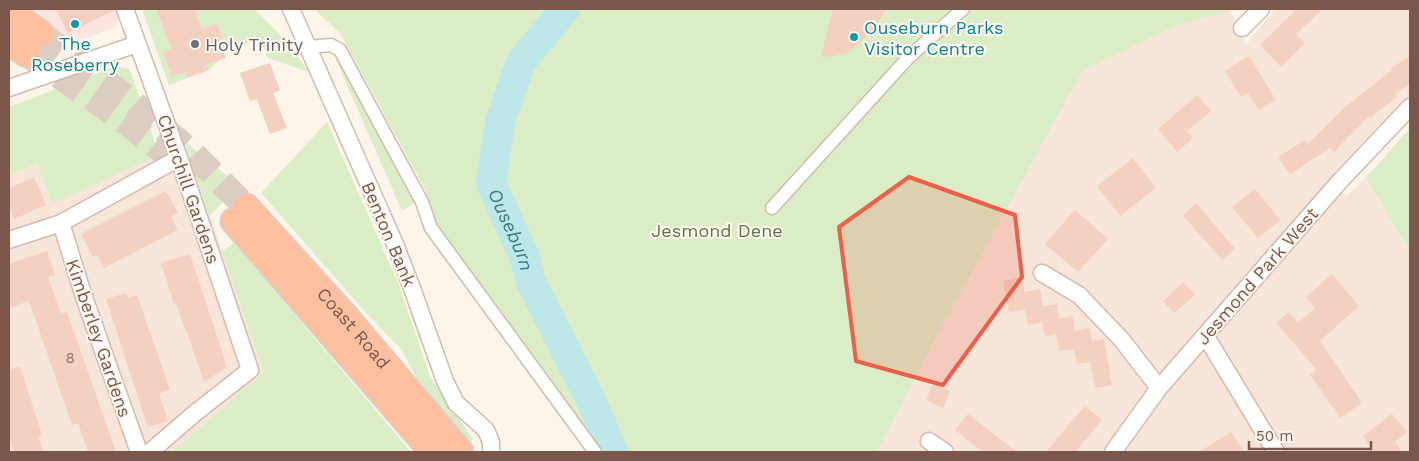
<svg xmlns="http://www.w3.org/2000/svg" width="1419" height="461" font-family="'Work Sans',sans-serif">
  <style>
    .residential { fill: #f6e5d8 }
    .commercial { fill: #fee4de }
    .green { fill: #daedc7 }
    .lines { fill: none; stroke-linecap: round; stroke-linejoin: round }
    .river { stroke: #bde7e9; stroke-width: 30 }
    .building { fill: #f4d0c1 }
    .trunk-tunnel { stroke: #dccdc2; stroke-width: 26; stroke-dasharray: 26 13; stroke-linecap: butt }
    .pedestrian-casing { stroke: #d2baae; stroke-width: 15 }
    .minor-casing { stroke: #d2baae; stroke-width: 19 }
    .trunk-casing { stroke: #dad0cd; stroke-width: 29 }
    .pedestrian { stroke: #fff; stroke-width: 12 }
    .minor { stroke: #fff; stroke-width: 16 }
    .trunk { stroke: #fcc0a0; stroke-width: 26 }
    .marked { fill: #ec5f4b; fill-opacity: 0.2; stroke: #ec5f4b; stroke-width: 4; stroke-linejoin: round }
    .culture-dot { fill: #0f9aa8; stroke: #fff9f2; stroke-width: 2 }
    .worship-dot { fill: #6b7280; stroke: #fff9f2; stroke-width: 2 }
    .labels { text-anchor: middle; dominant-baseline: central; stroke-width: 4; stroke-linejoin: round; paint-order: stroke }
    .number-label { font-size: 15px; fill: #997568 }
    .culture-label { font-size: 18px; fill: #0d838f; stroke: #fff9f2; text-anchor: start }
    .worship-label { font-size: 18px; fill: #5b616d; stroke: #fff9f2; text-anchor: start }
    .street-label { font-size: 18px; fill: #7b574b; stroke: #fff9f2 }
    .park-label { font-size: 18px; fill: #577a40; stroke: #fff9f2 }
    .water-label { font-size: 19px; font-style: italic; fill: #3d7c80; stroke: #fff9f2 }
  </style>
  <rect width="100%" height="100%" fill="#fdf4ea"/>
  <path class="residential" d="M1230,9l16,36 29,-36h135v90l-31,26 -47,50 14,22 20,-19 44,74v200h-533l62,-120 107,-304z
    M184,141l80,231 -92,80h-163v-277l28,-11 15,38 26,-9 81,-38z"/>
  <path class="commercial" d="M27,9h93l-4,18 -46,16z"/>
  <path class="green" d="M142,9h14l15,40 -8,3 9,25 14,-5 1,6 -18,7z
    M195,9h59l33,33 22,30 -41,-14 -8,-19 -29,10 -22,21 -2,-6 11,-4 6,-6 -5,-15 4,-1 -6,-15 -15,6z
    M314,9h917v2l-52,13 -97,47 -143,261 -62,120h-273l-167,-228 -6,-10 -5,-23 -86,-158z
    M336,58l81,144 -15,9 -65,-149z
    M116,66l13,3 5,12 25,74 -81,38 -26,10 -15,-39 -28,11v-68z
    M327,122l72,163 31,92 43,62 -5,7 -48,-62 -19,-35 -32,-33 -108,-123z
    M1410,128v124l-44,-74z
    M184,141l56,45 -31,30z
    M234,243l177,209h-239l92,-80 -42,-121z"/>
  <g class="lines">
    <path class="river" id="s1" d="M565,9l-44,53 -21,60 -9,61 33,73 7,26 62,122 20,48"/>
  </g>
  <path class="building" d="M56,9h59v1l-47,23z
    M156,9h39l7,20 15,-6 6,15 -4,1 7,19 -19,6 2,6 -22,8 -1,-6 -14,5 -9,-25 8,-3z
    M833,9h53l-10,17 -14,15 -15,12 -13,3 -13,1z
    M1297,9h26l-27,25 9,9 -24,24 -21,-22z
    M1249,56l27,44 -17,10 -11,-17 -7,4 -16,-26z
    M1410,56v28l-15,10 2,3 -27,21 -1,-2 -35,36 -4,-4 -40,26 -12,-17 27,-17 3,4 36,-36 48,-38 -1,-2z
    M270,63l10,27 -7,3 14,35 -17,6 -13,-35 -7,2 -10,-28z
    M1197,95l14,16 -24,20 6,7 -16,14 -19,-23z
    M1133,158l23,30 -36,28 -23,-30z
    M34,177l12,28 -32,14 -5,-12v-19z
    M1255,189l25,31 -22,18 -26,-31z
    M166,191l12,22 -7,4 7,13 -74,38 -7,-13 -4,2 -12,-23z
    M1196,203l39,46 -13,11 -39,-45z
    M1075,210l33,29 -30,33 -33,-28z
    M47,251l8,24 -7,2 13,37 6,-2 49,140h-28l-10,-29 -6,2 -43,-124 -20,7v-44z
    M190,254l37,113 -23,15 -17,-50h-1l-10,-29 -2,1 -13,-41z
    M1332,274l27,32 -39,35 42,62 -22,15 -30,-43 7,-5 -41,-47 13,-11 9,11 17,-15 -9,-11z
    M1022,277l2,15 16,-3 3,17 14,-2 2,15 14,-3 2,15 15,-3 2,13 12,-2 8,46 -17,3 -5,-26 -13,2 -3,-15 -15,2 -3,-17 -11,2 -3,-14 -14,3 -3,-16 -16,3 -6,-31z
    M1183,282l12,13 -21,18 -11,-12z
    M126,293l2,5 9,-3 33,95 -11,3 9,28 -20,6 -42,-128z
    M20,366l22,69 -4,2 6,15h-30l-5,-16v-66z
    M933,383l17,8 -7,17 -17,-8z
    M1085,406l17,14 -27,32h-29z
    M968,414l49,38h-34l-28,-22z
    M1392,414l15,18 -12,10 7,10h-27l-12,-16z
    M1231,432l13,20h-45z"/>
  <g class="lines">
    <path class="trunk-tunnel" d="M41,34l85,63 64,54 56,56
      M27,54c57,39 117,76 166,125"/>
    <defs>
      <path id="pedestrian" d="M308,47l23,-2 9,5 82,152 9,26 164,224
        M772,208l136,-150 55,-49"/>
      <path id="minor" d="M125,9l54,149 71,212 -55,43 -45,39
        M291,9l104,235 18,47 32,90 11,22 30,27 5,12v10
        M1242,28l19,-19
        M9,88l128,-44
        M61,223l23,74 55,155
        M9,240l52,-17 118,-65
        M1042,273l37,22 43,45 37,48
        M1205,335l71,117
        M929,441l16,11
        M1113,452l46,-64 181,-207 70,-74"/>
      <g id="trunk">
        <path d="M9,11l32,23"/>
        <path d="M9,42l18,12"/>
        <path id="s2" d="M246,207l97,107 117,138"/>
        <path d="M234,221l199,231"/>
      </g>
    </defs>
    <use href="#pedestrian" class="pedestrian-casing"/>
    <use href="#minor" class="minor-casing"/>
    <use href="#trunk" class="trunk-casing"/>
    <use href="#pedestrian" class="pedestrian"/>
    <use href="#minor" class="minor"/>
    <use href="#trunk" class="trunk"/>
  </g>
  <path class="marked" d="M909,177l106,38 7,62 -79,108 -87,-24 -17,-134z"/>
  <g class="culture-dot">
    <circle cx="75" cy="24" r="5"/>
    <circle cx="854" cy="37" r="5"/>
  </g>
  <circle class="worship-dot" cx="195" cy="44" r="5"/>
  <g class="labels">
    <g class="number-label">
      <text x="70" y="358">8</text>
    </g>
    <g class="culture-label">
      <text x="864" y="27">Ouseburn Parks<tspan x="864" dy="21">Visitor Centre</tspan></text>
      <text x="75" y="43" text-anchor="middle">The<tspan x="75" dy="21">Roseberry</tspan></text>
    </g>
    <g class="worship-label">
      <text x="205" y="44">Holy Trinity</text>
    </g>
    <g class="street-label">
      <text transform="translate(189 189) rotate(71)">Churchill Gardens</text>
      <text transform="translate(389 234) rotate(67)">Benton Bank</text>
      <text transform="translate(1257 276) rotate(-49)">Jesmond Park West</text>
      <text stroke="none"><textPath href="#s2" startOffset="162">Coast Road</textPath></text>
      <text transform="translate(99 338) rotate(71)">Kimberley Gardens</text>
    </g>
    <g class="park-label">
      <text x="717" y="230">Jesmond Dene</text>
    </g>
    <g class="water-label">
      <text stroke="none"><textPath href="#s1" startOffset="245">Ouseburn</textPath></text>
    </g>
  </g>
  <rect width="1419" height="461" fill="none" stroke="#7b574b" stroke-width="20"/>
  <path d="M1249 441v8h122v-8" fill="none" stroke="#7b574b" stroke-width="2.5"/>
  <text x="1256" y="441" font-size="15" fill="#7b574b" stroke="#fff9f2" stroke-width="4" paint-order="stroke">50 m</text>
</svg>
